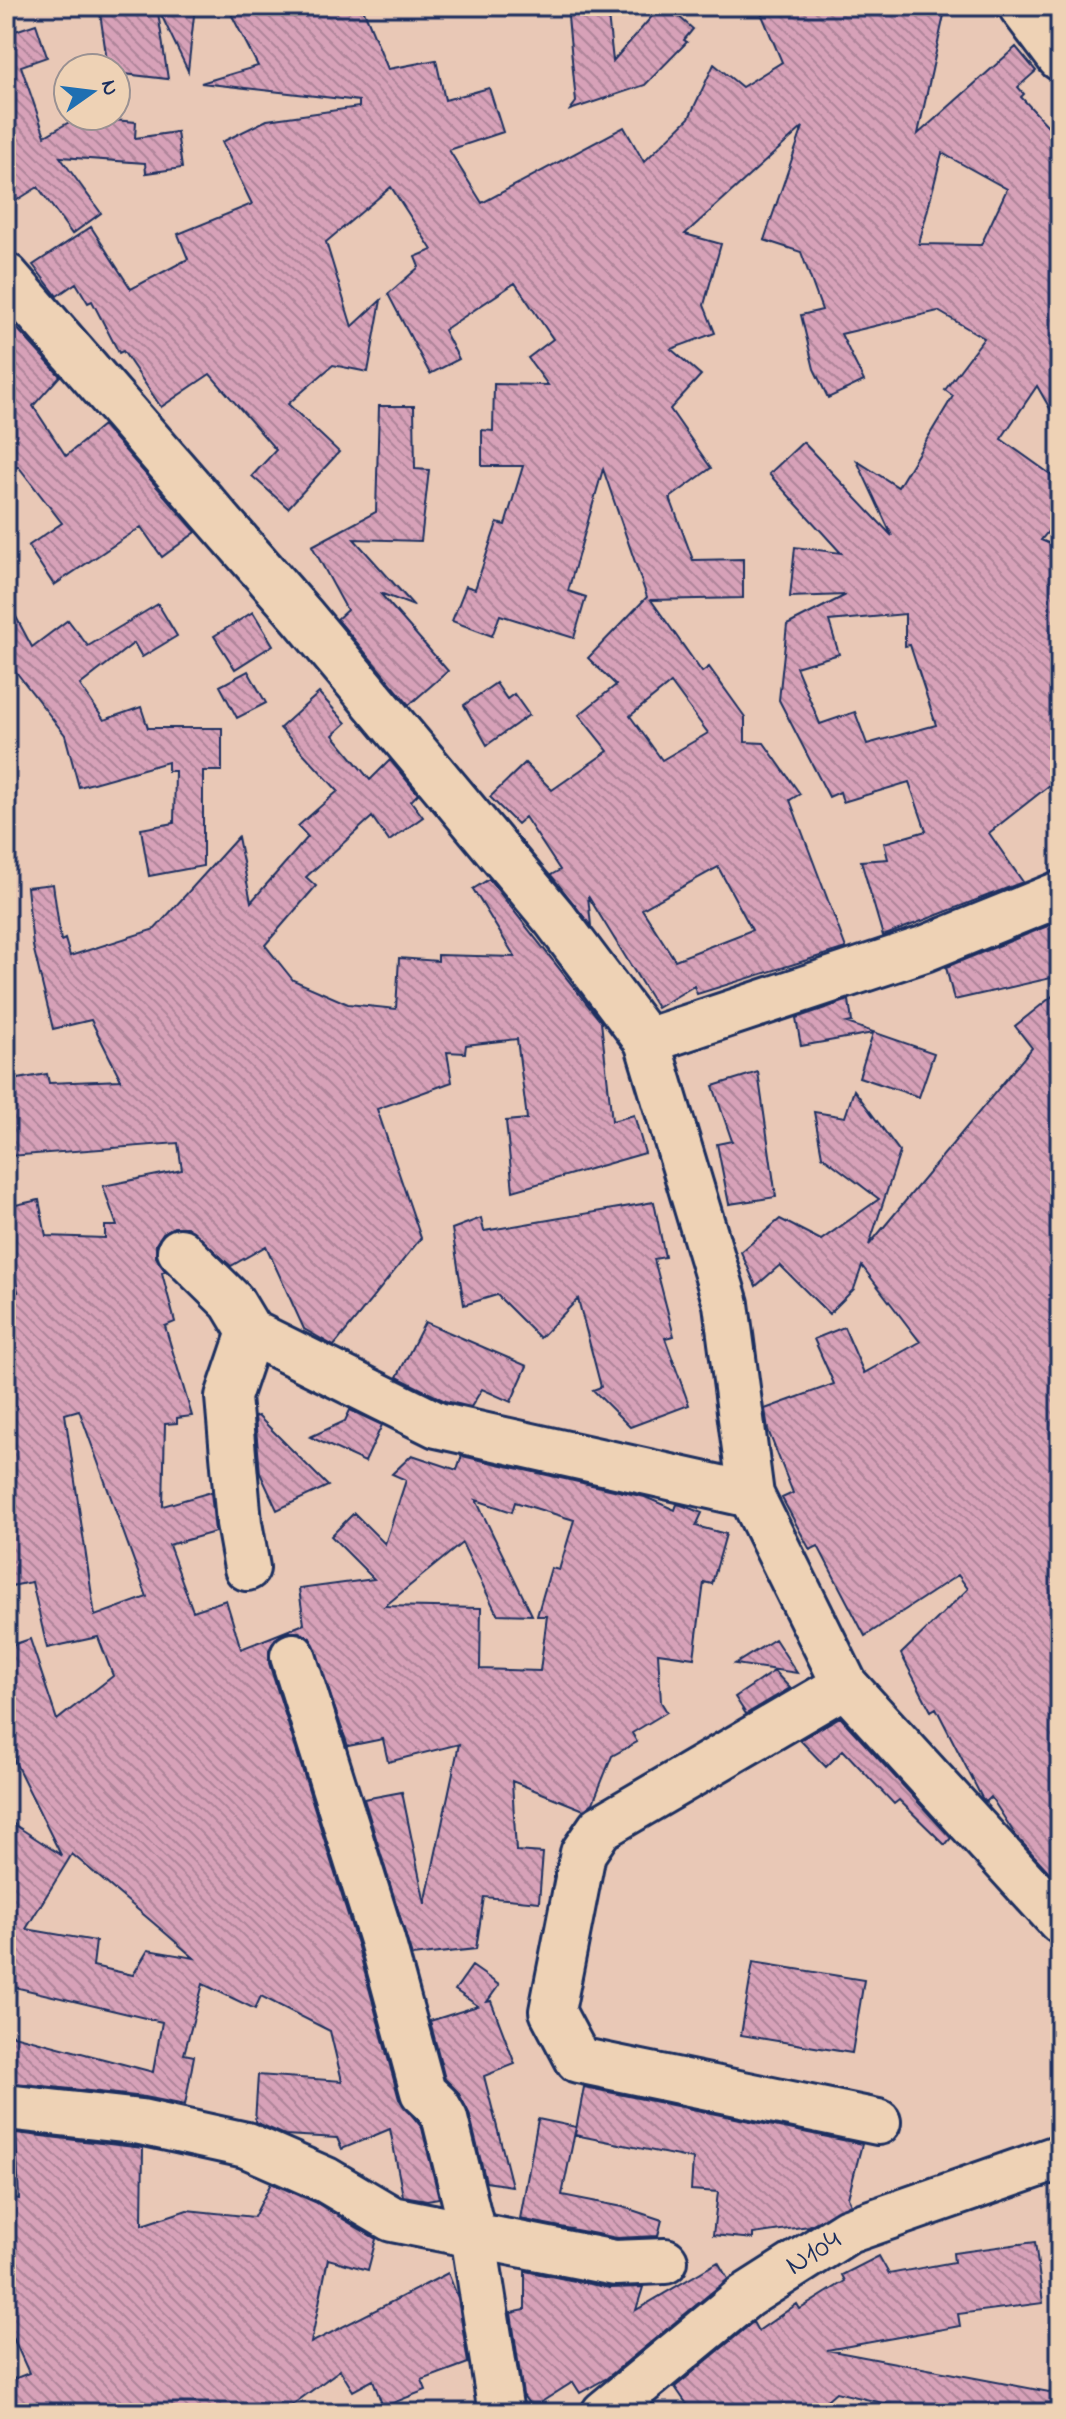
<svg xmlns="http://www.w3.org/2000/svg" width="1066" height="2419" font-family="'Indie Flower',sans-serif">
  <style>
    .building { fill: url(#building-back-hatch); stroke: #1b2f5e; stroke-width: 2; fill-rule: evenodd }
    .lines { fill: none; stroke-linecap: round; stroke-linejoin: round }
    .minor-casing { stroke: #1b2f5e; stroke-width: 50 }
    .minor { stroke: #eed2b5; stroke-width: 44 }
    .labels { text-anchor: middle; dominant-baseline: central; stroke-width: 8; stroke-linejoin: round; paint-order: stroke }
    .street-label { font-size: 32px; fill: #1b2f5e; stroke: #eed2b5 }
  </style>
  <defs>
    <pattern id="building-back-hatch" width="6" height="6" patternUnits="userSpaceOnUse" patternTransform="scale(2)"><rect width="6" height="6" fill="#d7a1b8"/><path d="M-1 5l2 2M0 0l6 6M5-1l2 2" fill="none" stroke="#ae8499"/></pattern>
  </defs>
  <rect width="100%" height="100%" fill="#e9c8b6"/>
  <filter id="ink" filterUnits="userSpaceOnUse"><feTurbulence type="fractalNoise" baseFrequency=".0125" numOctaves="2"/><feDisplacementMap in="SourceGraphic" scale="16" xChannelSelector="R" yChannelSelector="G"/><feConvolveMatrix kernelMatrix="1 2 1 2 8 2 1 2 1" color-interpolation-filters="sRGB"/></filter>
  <g filter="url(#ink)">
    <path class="building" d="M99,6h58l11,73 -52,-6v-5h-8z
      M157,6h38l-7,65z
      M227,6h135l26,63 48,-9 9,40 44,-12 14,44 -54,18 33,53 142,-76 20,35 45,-44 25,-54 28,23 40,-25 -24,-56h188l-28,128 98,-87 20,24 -18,16 6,7 -3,3 39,42v287l-23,-40 -36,53 59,42v36l-19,23 19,8v96l-7,27 7,5v101l-71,56 34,49 -140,54 -22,-75 27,-2 -4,-16 42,-12 -17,-49 -66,20 -3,-10 -11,5 -50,-97 8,-75 59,-30 -56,2 5,-50 46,6 -72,-79 34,-32 89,94 -35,-75 41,26 55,-91 -8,-6 39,-52 -46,-27 -97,23 23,47 -36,17 -14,-29 -13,-54 21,-5 -21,-58 -37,-12 39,-113 -118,107 36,10 -17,61 11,28 -44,16 30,26 -31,34 41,59 -41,30 23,62 50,-1v39l-92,2 51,72 7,-5 36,50v25l19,1 36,51 -10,6 56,148 -149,46 -3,-8 -37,22 -69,-112 3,30 -40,-51 9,-5 -35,-53 -8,7 -27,-27 35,-34 27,27 56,-39 -29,-36 37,-30 -28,-27 59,-61 -44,-128 -35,122 18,6 -12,41 -74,-23 -8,21 -40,-15 14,-35 9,3 22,-66 8,2 18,-59h-41v-36l11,1 1,-47 54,1 -20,-27 25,-19 -38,-56 -71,47 15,29 -29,15 -42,-80 31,-27 -4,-10 17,-7 -41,-63 -65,55 26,85 29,-27 -13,72 -35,-7 -45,39 51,48 -51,56 -36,-32 24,-26 -66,-76 -49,33 -38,-56 -4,2 -27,-52 -4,2 -12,-20 -19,13 -24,-31 58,-38 40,62 57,-30 -10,-25 74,-30 -30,-62 45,-22 92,-13v-6l-158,-18 57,-17zM942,153l65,36 -26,56 -62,-1zM905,614v32l5,-1 26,80 -69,19 -12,-32 -35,12 -24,-57 43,-13 -10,-33zM671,683l37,50 -46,27 -32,-44zM718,867l34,63 -77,30 -33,-51z
      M567,6h40l6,55 48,-55h6l26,23 -9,11 3,2 -42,43 -75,25 6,-8z
      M36,24l11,33 -26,9 24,70 33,-19 58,5 -1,16 42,-6 5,36 -36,5 -1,-10 -85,-6 41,56 -29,21 -34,-47 -32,20v-173z
      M6,316l54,60 -27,30 33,50 37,-31 93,107 -34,25 -21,-30 -87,58 -26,-39 34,-23 -44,-57 -12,8z
      M379,406h35l1,63 14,1 -8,71 -67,-2 60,67 -34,-13 68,78 -39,34 -72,-86 10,-9 -35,-64 64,-34z
      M6,598l26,49 36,-27 20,26 70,-42 19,32 -35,21 -8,-14 -54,42 24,35 37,-13 7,21h74v43h-19v95l-54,10 -8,-47 33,-6 1,-52h-7v-9l-89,25 -14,-52 -59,-76z
      M253,612l20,33 -38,24 -21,-33z
      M248,671l18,32 -29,15 -17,-32z
      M496,683l11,16 7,-5 15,21 -42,30 -23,-40z
      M319,693l27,30 -13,12 37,45 20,-20 28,34 -7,7 12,16 -34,24 -17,-24 -66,60 10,9 -51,59 28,35 55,24 48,5 3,-51 39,3v-6l77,2 -42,-68 16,-10 112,143 11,99 22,-6 11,38 -132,38 -7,-70 21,-2 -10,-80 -51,6 -1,8 -18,-1 5,30 -75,27 44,129 -87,108 -30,-17 -38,-83 -35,20 -44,-39h-13l-11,6 -7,11v13l9,14 -3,2 13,49 -10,4 27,90 -15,2v5l-12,1 -2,82 48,-14 4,40 -46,13 24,66 33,-11 15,49 63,-25 -5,-35 75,-10 -43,-43 23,-23 31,31 21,-64 -14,-6 20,-19 45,15 5,-14 183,41 30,13 2,-6 7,2 18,7 -6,13 30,8 -14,50 -8,-2 -10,76 -36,-5 3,49 6,10 -35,21 5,9 -25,14 -19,47 -9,7 -72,-29 4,70 27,2 -4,49 -55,-5 -8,52 -64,7 -48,-157 38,-7 23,112 34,-160 -71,18 -5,-23 -35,7 -38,-108 -11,-6h-13l-11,7 -6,11v13l89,284 41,152 23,29 17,70 -12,2 -24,-4 -13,-67 -48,20 -5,-11 -52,-3 -30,-13 3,-47 84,6 -12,-50 -69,-35 -6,13 -52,-25 -19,70 10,2 -9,49 -40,-8 -139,-15v-49l147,39 9,-50 -156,-37v-166l55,36 -55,-111v-97l24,-8 27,81 56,-44 -15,-39 -51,11 -15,-66 -26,5v-293l12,-2 -12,-58v-27l33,-7 7,36 59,2v-12h12l-14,-40 79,-16 -4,-27 -168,13 -4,-75 41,-7 2,9 72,-3 -30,-60 -38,9 -20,-83 -6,-59 26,-3 8,57 4,-2 5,17 85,-27 83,-92 13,65 57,-65 -10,-11 40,-35 -58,-63zM79,1410l68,187 -52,19 -30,-202zM476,1500l36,12 3,-10 59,18 -15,50 -8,-2 -14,48h10l-7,55 -60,-2 1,-61 -96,-2 77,-63 35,71 35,1zM72,1854l91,77 31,27 -46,-8 -15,25 -40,-9 3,-25 -70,-12z
      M1060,921v55l-106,24 -8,-33z
      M1060,990v894l-44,-48 -25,-39 -5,5 -4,-4 -46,-90 -5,3 -30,-57 67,-65 -10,-14 -93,61 -47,-90 -8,4 -28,-52 11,-5 -25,-63 -3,-21 69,-25 -20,-45 30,-12 20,46 56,-31 -58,-76 -8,23 -25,25 -49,-49 -24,21 -15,-34 39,-33 41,21 58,-41 -57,-43 -8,-44 31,5 9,-27 46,62 -31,93 163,-197 -17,-22z
      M849,1000l3,22 -5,1 87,30 -15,44 -60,-20 14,-44 -72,13 -5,-28z
      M758,1072l18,125 -47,7 -12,-60 15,-3 -19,-55z
      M654,1202l11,55 -11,2 20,77 -9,2 24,67 -59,22 -37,-37 8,-3 -23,-88 -38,39 -43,-43 -33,10 -12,-76 29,-11 3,13z
      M425,1322l102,44 -16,36 -29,-13 -11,18 -26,-6 -48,-24z
      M350,1410l32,15 -17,37 -55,-25 35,-16z
      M258,1416l70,70 -51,24 -17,-37 -5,-56z
      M775,1639l22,34 -62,-9z
      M774,1671l16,17 -44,26 -11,-17z
      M840,1717l111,121 -6,7 -46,-45 -5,4 -51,-54 -17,17 -26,-27z
      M753,1962l111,18 -12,73 -111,-18z
      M472,1966l27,19 -12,17 4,-1 24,63 -31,12 28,110 -26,-4 -17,-69 -11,-21 -13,-13 -15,-58 48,-15 -23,-16z
      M584,2087l278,57 -14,54 3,6 -42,22 -56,8v5l-40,-4 5,-43 -27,-2 2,-31 -118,-24z
      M538,2119l38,8 -14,68 61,12 39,13 -4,16 -41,2 -97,-19z
      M16,2133l127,15 -1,77 45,-15 67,7 17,-34 44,19 61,37 -8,31 -40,-11 -17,84 137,-70 10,25 10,65 -46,17 4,10 -43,17 -10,-27 -20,11 -13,-21 -59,43h-275v-31l23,-9 -23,-51v-126l13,3z
      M1035,2242l8,61 -85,11 2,12 -133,24 233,44v19h-90l-79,-8 -55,-13 -24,21h-119l-18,-26 78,-65 5,9 39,-27 3,5 45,-28 -3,-6 37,-19 10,18 65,-12 -1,-9z
      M718,2262l10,17 -121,99 -27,15 -7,-11 -41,26 -9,-13 -12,-82 14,-3v-39l85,17 33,-1 -7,23z"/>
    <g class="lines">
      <defs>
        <g id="minor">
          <path d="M1021,6l39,52"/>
          <path d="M6,276l297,341 252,302 92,122 79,263 25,191 94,190 215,236"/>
          <path d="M647,1041l277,-92 136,-55"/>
          <path d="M180,1251l52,51 18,30 187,93 314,70"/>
          <path d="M247,1568l-8,-45 -11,-126 22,-65"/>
          <path d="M293,1656l89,284 41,152 14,13 8,14 28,115 28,179"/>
          <path d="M845,1685l-245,143 -17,25 -31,158 26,49 300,62"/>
          <path d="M6,2107l135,15 105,23 80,35 66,39 223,44 50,-2"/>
          <path id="s1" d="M604,2413l142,-117 102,-65 212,-74"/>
        </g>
      </defs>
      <use href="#minor" class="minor-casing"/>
      <use href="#minor" class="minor"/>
    </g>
  </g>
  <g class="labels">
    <g class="street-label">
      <text stroke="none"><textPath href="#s1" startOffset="264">N104</textPath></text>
    </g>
  </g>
  <rect width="1066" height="2419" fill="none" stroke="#eed2b5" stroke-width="32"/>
  <rect x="16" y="16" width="1034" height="2387" fill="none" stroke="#1b2f5e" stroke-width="3" filter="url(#ink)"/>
  <g transform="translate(92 92) rotate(76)"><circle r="38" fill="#eed2b5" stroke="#9a9192" stroke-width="2"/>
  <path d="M0-6L14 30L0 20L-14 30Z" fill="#1f6fb2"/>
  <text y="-12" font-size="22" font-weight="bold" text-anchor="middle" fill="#1b2f5e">N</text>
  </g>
</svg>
